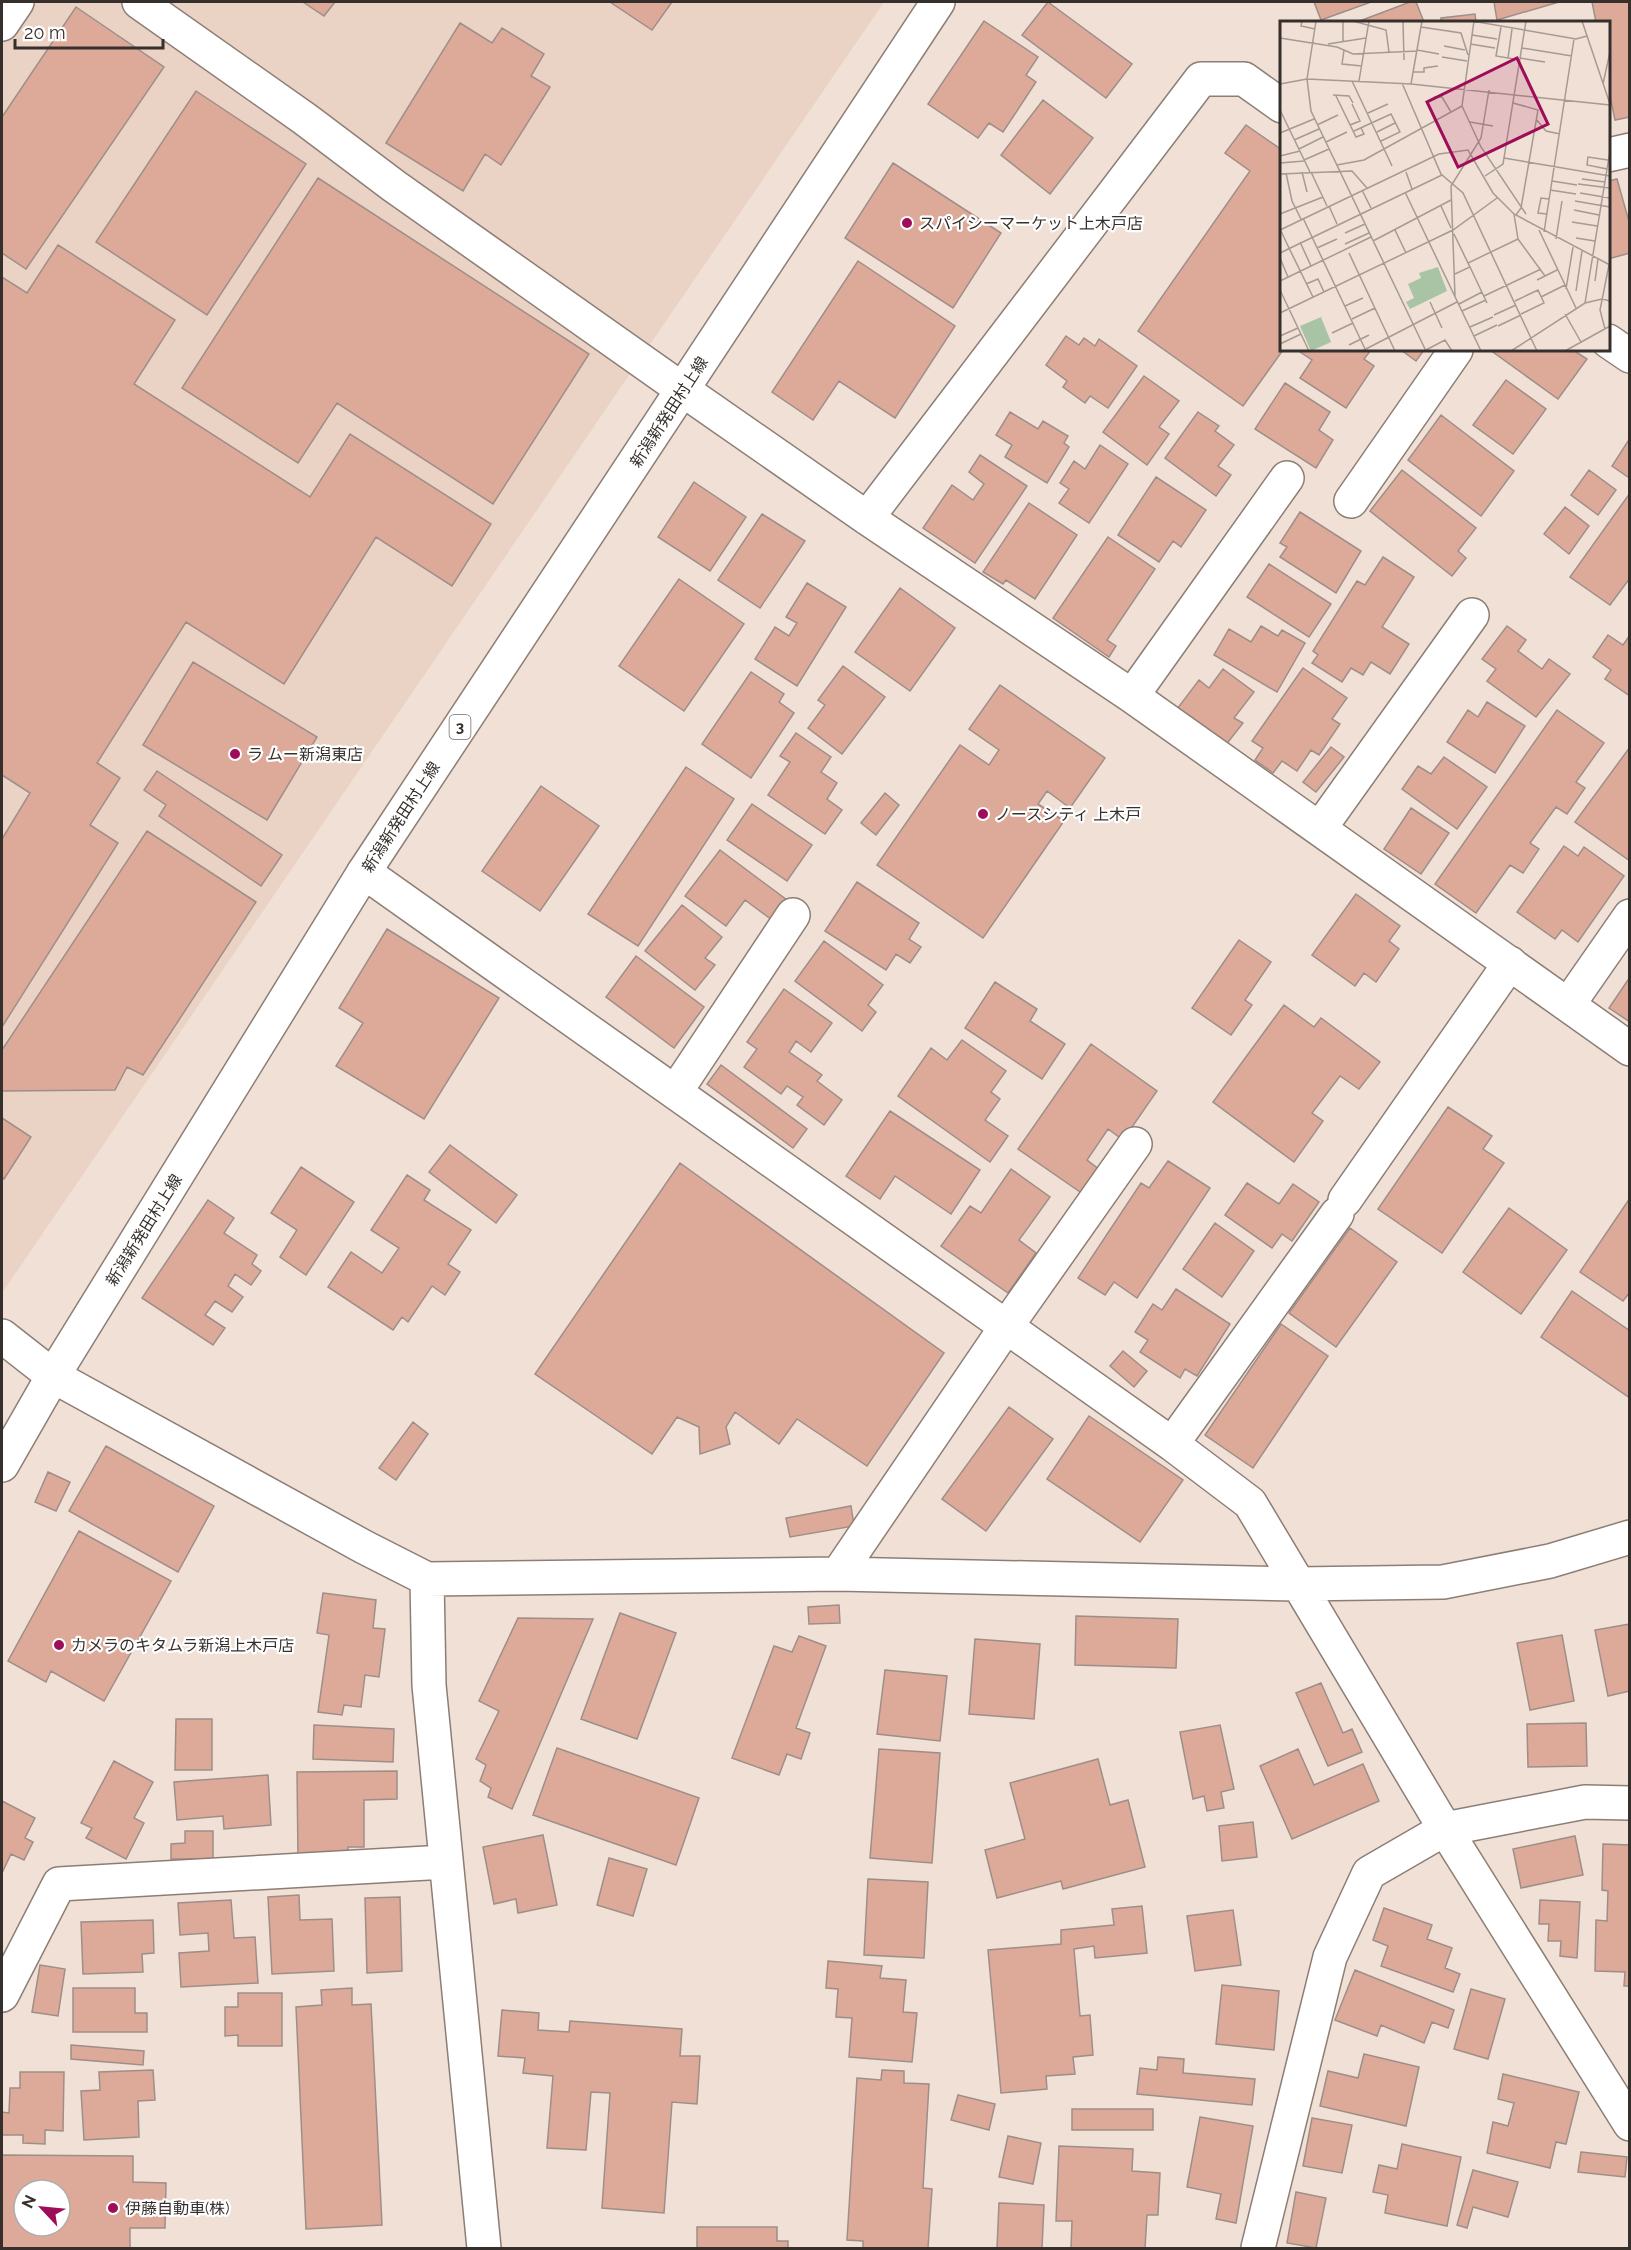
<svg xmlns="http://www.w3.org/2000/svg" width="1631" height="2250" font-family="Raleway,'Noto Sans JP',sans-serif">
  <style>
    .built { fill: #ead3c4 }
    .building { fill: #ddaa9a; stroke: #9f8e88; stroke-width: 1.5; fill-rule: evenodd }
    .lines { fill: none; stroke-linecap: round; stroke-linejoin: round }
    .minor-casing { stroke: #8d7e75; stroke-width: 36 }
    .primary-casing { stroke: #8d7e75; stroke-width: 36 }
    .minor { stroke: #fff; stroke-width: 33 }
    .primary { stroke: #fff; stroke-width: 33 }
    .poi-dot { fill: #9e0d57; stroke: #fff; stroke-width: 2 }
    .labels { text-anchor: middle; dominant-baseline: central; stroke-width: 4.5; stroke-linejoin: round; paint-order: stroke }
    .shield { fill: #fff; stroke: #726e6b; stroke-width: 1.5 }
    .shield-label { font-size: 15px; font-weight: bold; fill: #36302c }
    .poi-label { font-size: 16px; fill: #36302c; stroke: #fff; text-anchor: start }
    .street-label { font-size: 16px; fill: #36302c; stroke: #fff }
    .inset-road { fill: none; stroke: #a69a92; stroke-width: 1.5 }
    .view { fill: #9e0d57; fill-opacity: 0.15; stroke: #9e0d57; stroke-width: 3 }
    .inset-edge { fill: none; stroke: #36302c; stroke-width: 3 }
  </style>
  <rect width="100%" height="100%" fill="#f0e0d6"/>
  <path class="built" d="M2,2h882l-882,1291z"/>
  <path class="building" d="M303,2h32l-11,14z
    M610,2h62l-20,28z
    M1048,2l84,62 -26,34 -84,-63z
    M1314,2h57l-50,18z
    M1410,2h6l8,20h-67z
    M1494,2h65l-62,18z
    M1592,2h38v115l-15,3 -7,-34v-64h-12z
    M76,7l88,60 -138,202 -24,-16v-136z
    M1475,14l1,8h-35v-4z
    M984,21l54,36 -12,18 10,7 -33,50 -14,-9 -11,15 -50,-34z
    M460,23l32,20 10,-15 42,26 -13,22 19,11 -49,78 -16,-11 -22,37 -77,-48z
    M196,91l110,73 -99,151 -111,-73z
    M1043,100l50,38 -43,56 -49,-39z
    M1246,125l36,25 1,200 -40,56 -105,-75 112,-160 -25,-18z
    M893,163l108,70 -48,75 -108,-70z
    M318,178l271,176 -96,150 -156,-101 -39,60 -116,-75z
    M1617,179l13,46v28l-22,6v-78z
    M58,245l117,75 -41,64 176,113 40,-63 141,90 -39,62 -76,-49 -92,147 -98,-62 -89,141 23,15 -30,47 28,18 -116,184v-188l28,-46 -28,-18v-498l25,16z
    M858,261l97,65 -60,92 -56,-37 -26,39 -41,-28z
    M1066,336l13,9 5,-7 11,8 4,-7 38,27 -29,42 -18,-12 -5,7 -22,-16 4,-6 -21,-16z
    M1302,350h69l-7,9 10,7 -28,42 -46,-30 12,-18 -12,-8z
    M1401,350h23l-8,11z
    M1490,350h83l14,9 -29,40z
    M1144,376l35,25 -20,26 10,7 -22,31 -44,-33z
    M1506,380l40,29 -33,45 -40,-29z
    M1285,383l45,29 -11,18 14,10 -17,28 -61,-39z
    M1010,412l28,17 5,-8 25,15 -4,7 5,4 -22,36 -42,-26 7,-12 -16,-10z
    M1198,412l21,14 -4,5 19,14 -16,21 13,9 -15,21 -51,-38z
    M1441,415l73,56 -33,45 -73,-56z
    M1630,438v36l-2,3 -16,-11z
    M1100,445l28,19 -39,59 -30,-20 10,-14 -9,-6 14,-22 11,8z
    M980,455l47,31 -52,77 -52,-35 29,-43 21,15 11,-16 -15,-12z
    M1402,470l74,58 -18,23 8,7 -14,18 -82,-65z
    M1589,470l27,20 -18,25 -27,-20z
    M1156,477l50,33 -25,37 -8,-6 -14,21 -41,-27z
    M694,482l52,35 -36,54 -52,-34z
    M1630,493v85l-20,27 -40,-28z
    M1029,503l48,32 -42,64 -29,-19 -3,4 -20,-12z
    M1565,507l24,19 -20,28 -25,-20z
    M1300,512l61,39 -25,42 -56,-36 7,-10 -7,-4z
    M762,514l43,27 -45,67 -42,-28z
    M1108,537l47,32 -48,71 9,6 -7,11 -56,-39z
    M1383,557l31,20 -32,50 27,17 -19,30 -19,-12 -8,13 -12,-7 -9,14 -30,-19 6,-8 -5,-4 44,-70 8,4z
    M1269,564l62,40 -22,33 -62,-40z
    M679,579l65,45 -60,87 -65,-45z
    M807,583l39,24 -49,79 -42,-27 20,-32 14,9 8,-13 -11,-6z
    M900,588l55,40 -45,63 -55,-39z
    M1261,626l17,10 4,-6 23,13 -28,49 -63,-37 15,-26 22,13z
    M1507,626l19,14 -8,11 24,18 7,-10 21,15 -34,43 -49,-36 9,-12 -14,-10z
    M1608,635l15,10 7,-10v61l-25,-17 6,-9 -18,-13z
    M193,662l124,75 -50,83 -124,-75z
    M843,666l42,31 -43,57 -34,-26 17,-23 -7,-5z
    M1303,668l44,30 -15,21 8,5 -21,31 -8,-5 -14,21 -15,-10 -9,12 -18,-13 8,-12 -11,-7z
    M1223,669l31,23 -20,26 9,5 -18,23 -48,-37 22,-29 10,8z
    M751,672l33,22 -5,8 15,11 -43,65 -49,-34z
    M1000,685l105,73 -35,50 -23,-17 -9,13 26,17 -81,117 -106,-73 83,-120 29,20 10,-15 -30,-21z
    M1487,702l38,24 -30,47 -48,-31 21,-32 10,7z
    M1557,710l47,33 -28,39 9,6 -18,26 -11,-7 -26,36 9,6 -16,24 -13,-8 -34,48 -41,-29z
    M796,733l35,24 -10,15 16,11 -10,16 15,11 -17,24 -57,-39 22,-33 -10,-6z
    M1331,747l13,10 -28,35 -13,-10z
    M1630,747v114l-55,-39z
    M1444,757l43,30 -30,42 -55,-40 16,-23 13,8z
    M686,767l48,32 -96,147 -50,-32z
    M157,771l125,84 -21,31 -102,-70 7,-11 -22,-15z
    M541,786l58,40 -59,85 -58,-40z
    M885,793l14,12 -23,30 -15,-12z
    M752,804l60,41 -25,36 -60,-41z
    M1411,808l38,25 -28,41 -37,-25z
    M147,831l109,71 -113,173 -16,-8 -12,23 -113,1v-41z
    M1564,846l14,10 6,-9 40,29 -46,66 -16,-12 -7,9 -38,-27z
    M720,850l67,50 -15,20 -27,-20 -19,26 -41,-30z
    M857,882l62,41 -10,16 12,8 -11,16 -14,-9 -10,16 -61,-39z
    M1356,894l44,32 -11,15 10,8 -23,33 -12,-9 -9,13 -43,-31z
    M682,905l40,32 -17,21 10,7 -20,25 -50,-39z
    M387,929l112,69 -75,121 -88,-53 27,-43 -24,-15z
    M1239,940l32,22 -26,38 7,5 -21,30 -39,-27z
    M824,941l59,44 -15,20 8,7 -14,19 -67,-50z
    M636,956l68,51 -30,41 -68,-51z
    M1630,977v45l-21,-14z
    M995,982l42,27 -7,12 35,23 -23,35 -77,-51z
    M784,989l48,34 -21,29 -15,-11 -7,11 33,23 -5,6 25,19 -18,25 -27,-20 6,-8 -16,-11 -6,8 -37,-27 13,-18 -10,-7z
    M1284,1005l30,22 7,-9 59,44 -21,27 -19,-13 -28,37 11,8 -29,41 -81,-60z
    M962,1040l44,31 -15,21 9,7 -15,21 23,16 -18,26 -92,-66 33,-48 16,12z
    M1091,1044l66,47 -34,49 -15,-11 -21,31 13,10 -17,24 -65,-45z
    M721,1065l86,64 -14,19 -86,-64z
    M1448,1107l44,29 -9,13 21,14 -62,90 -64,-44z
    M890,1111l90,59 -29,44 -56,-38 -15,23 -34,-23z
    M2,1118l29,19 -27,42 -2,-2z
    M450,1145l67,50 -21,28 -67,-51z
    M1168,1161l42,27 -73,110 -23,-16 -9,13 -27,-17 63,-95 8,5z
    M680,1163l264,190 -77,113 -70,-47 -18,25 -44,-32 -9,15 4,17 -30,10 -1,-27 -22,-10 -25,37 -117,-80z
    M301,1167l53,35 -48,73 -26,-18 17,-27 -26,-17z
    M1011,1169l39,28 -31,43 17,13 -28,40 -67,-47 29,-40 11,7z
    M407,1175l23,15 -6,10 47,30 -23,34 12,8 -15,23 -13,-9 -24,36 -6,-5 -9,13 -65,-43 23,-35 31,21 17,-25 -28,-18z
    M1247,1183l32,21 14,-20 26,18 -27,39 -10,-7 -10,14 -47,-33z
    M1630,1198v94l-7,9 -43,-29z
    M208,1200l26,18 -10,15 33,22 -5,9 9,7 -10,14 -16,-11 -7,12 15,11 -11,15 -17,-11 -10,14 20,13 -12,17 -71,-47z
    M1509,1208l58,42 -46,64 -58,-42z
    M1215,1223l39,28 -32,46 -39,-28z
    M1350,1228l47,34 -61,85 -47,-34z
    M1176,1289l54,35 -33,52 -12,-7 -5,9 -40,-26 8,-12 -13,-8 18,-28 9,6z
    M1572,1291l58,40v67l-89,-61z
    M1281,1324l47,32 -75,112 -48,-33z
    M1123,1351l24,20 -13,16 -24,-21z
    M1009,1407l44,32 -67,92 -44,-32z
    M1089,1416l94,64 -43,62 -93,-63z
    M413,1422l15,12 -32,46 -17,-12z
    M106,1446l108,60 -36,66 -109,-61z
    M48,1472l22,10 -14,29 -21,-9z
    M851,1506l3,20 -64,11 -4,-19z
    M79,1531l92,50 -67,120 -53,-30 -5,11 -38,-21z
    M323,1593l53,7 -3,28 12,1 -6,48 -14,-2 -4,32 -17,-2 -2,10 -24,-3 11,-77 -12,-2z
    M839,1605l1,18 -31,1 -1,-17z
    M620,1613l56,20 -39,106 -56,-20z
    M1076,1616l102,3 -2,49 -101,-3z
    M518,1618l75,1 -81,190 -24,-12 3,-9 -11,-7 6,-16 -10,-6 23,-48 -20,-10z
    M1630,1624v67l-22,5 -13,-66z
    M1562,1635l12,66 -44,9 -13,-67z
    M799,1636l27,10 -30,82 14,5 -9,26 -14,-5 -8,21 -47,-17 42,-112 18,6z
    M975,1639l65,5 -6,75 -65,-5z
    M885,1670l62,6 -7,65 -63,-7z
    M1321,1683l22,50 9,-4 10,23 -34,14 -32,-73z
    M176,1719h36v51h-37z
    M1586,1723l1,43 -59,1 -1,-43z
    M314,1725l80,4 -1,33 -80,-3z
    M1220,1725l14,64 -13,3 3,16 -17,3 -3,-15 -11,3 -13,-67z
    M557,1748l142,50 -23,67 -143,-50z
    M879,1749l61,4 -8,110 -62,-5z
    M1298,1749l16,36 49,-21 16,37 -87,38 -32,-73z
    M1098,1759l12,46 18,-5 17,67 -82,22 -2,-8 -64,17 -12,-48 40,-11 -15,-56z
    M114,1761l39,21 -19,36 10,5 -18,36 -40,-21 6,-10 -11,-5z
    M397,1771v28l-33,1v47h-16v11h-50l-1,-86z
    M268,1775l3,50 -47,4 -1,-13 -46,4 -3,-38z
    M2,1801l33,17 -10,20 8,4 -9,18 -13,-6 -9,19z
    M1253,1822l4,35 -35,4 -3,-35z
    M185,1831h28v28h-42v-15l14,-1z
    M543,1835l14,70 -39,8 -2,-14 -22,5 -11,-57z
    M1575,1836l8,39 -62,13 -8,-39z
    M1603,1844l27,1v141h-6l1,-14 -30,-1 1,-51 11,1 1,-30 -6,-1z
    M609,1858l38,11 -14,47 -36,-11z
    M868,1879l60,3 -4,76 -60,-3z
    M299,1895l1,25 32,-1 2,52 -62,3 -4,-77z
    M400,1897l2,74 -35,2 -2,-75z
    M231,1900l3,38 21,-1 3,46 -77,4 -2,-34 30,-2 -1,-18 -28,2 -2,-32z
    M1540,1900l40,2 -3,56 -17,-2 1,-15h-13l1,-17h-10z
    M1142,1906l5,47 -52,5 -1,-12 -20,3 6,67 10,-1 3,40 -20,2 2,17 -29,2 1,13 -46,4 -13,-143 73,-6v-14l53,-5 -2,-16z
    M1384,1908l48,17 -5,14 25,9 -7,20 15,6 -7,18 -72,-26 7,-20 -15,-6z
    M1233,1910l8,55 -46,6 -8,-55z
    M153,1920l1,33 -12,1 1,18 -60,2 -2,-52z
    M828,1961l54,5 -2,12 26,2 -3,32 14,1 -5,49 -63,-5 3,-39 -16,-1 2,-28 -12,-1z
    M40,1965l25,4 -7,47 -26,-4z
    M1355,1970l99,40 -6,18 -16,-6 -8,21 -43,-18 -4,11 -42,-16z
    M1222,1985l57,6 -5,59 -58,-6z
    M73,1988h62v25h12v19h-74z
    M352,1988v17l19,-1 11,221 -76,4 -10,-222 26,-2 -1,-15z
    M1471,1989l34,10 -17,60 -34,-10z
    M238,1993h44v53h-44v-11l-13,1v-29h13z
    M502,2010l37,3 -1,17 31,2 1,-11 112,8 -2,27h20l-3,48 -25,-2 -8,111 -62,-5 8,-115 -19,-1 -5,58 -39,-2 6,-72 -30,-3 2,-15 -27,-2z
    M71,2045l73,6 -1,14 -72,-6z
    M1364,2054l55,13 -13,59 -86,-20 8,-35 30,7z
    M1158,2057l26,2 -1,14 72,6 -3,26 -115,-11 3,-26 17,2z
    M153,2070l2,30 -17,1 1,36 -55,3 -3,-49 19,-1 -1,-18z
    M882,2070l22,1v12l25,1 -6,104 9,1 -4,59h-65v-7l-16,-1 10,-162 24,2z
    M20,2072h44l-1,59 -18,-1v14l-22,-1v-8h-21v-23l7,1 1,-25h10z
    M1503,2074l76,18 -13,52 -10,-2 -6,26 -63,-15 6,-31 15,4 6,-23 -16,-4z
    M958,2095l37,9 -6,26 -38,-10z
    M1072,2109h81v21h-81z
    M1200,2117l53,9 -17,97 -20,-4 5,-25 -34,-7z
    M1312,2118l40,7 -10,48 -39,-7z
    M1008,2136l33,7 -8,41 -34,-7z
    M1402,2144l59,13 -14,69 -62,-13 3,-18 -15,-3 6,-27 18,4z
    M1059,2146l74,3 -1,22 28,2 -2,42h-11l-2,33h-74l1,-27h-16z
    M1581,2152l46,5 -2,20 -47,-5z
    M2,2155l131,1v26l33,1 -1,45h-35v20h-128zM24,2190h36v36h-36z
    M1473,2170l45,12 -10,35 -35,-10 -6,21 -10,-3z
    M1296,2192l30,6 -10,50 -29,-5z
    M999,2203l45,2 -2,43h-45z
    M697,2227h80v14h11v7h-91z"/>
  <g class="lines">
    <defs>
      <path id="minor" d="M139,2l166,117 89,67 289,204 184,128 265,178 498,353
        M2,24l15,-22
        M1608,155l22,-5
        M1608,341l22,15
        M1351,501l105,-151
        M867,518l334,-439h43l38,27
        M1132,696l155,-218
        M1320,828l152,-213
        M364,872l808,572 78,59 195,326 185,295
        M1568,1005l62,-89
        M676,1091l117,-176
        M1345,1200l165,-237
        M2,1336l51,40 311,171 63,32 411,-5 459,10 146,-2 107,-21 80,-24
        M1172,1444l165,-230
        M838,1574l168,-247 129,-183
        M427,1579l2,106 55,563
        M2,1995l57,-111 386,-22
        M1258,2248l72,-291 39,-84 76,-44 140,-27 45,1"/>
      <path id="primary" d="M2,1465l51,-89 311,-504 574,-870"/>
    </defs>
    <use href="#minor" class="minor-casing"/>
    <use href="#primary" class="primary-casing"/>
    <use href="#minor" class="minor"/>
    <use href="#primary" class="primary"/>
  </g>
  <g class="poi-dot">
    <circle cx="907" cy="223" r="6"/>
    <circle cx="235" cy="754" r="6"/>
    <circle cx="983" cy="814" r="6"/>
    <circle cx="59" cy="1645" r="6"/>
    <circle cx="113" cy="2208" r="6"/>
  </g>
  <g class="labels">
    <rect class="shield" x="449.5" y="715" width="21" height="24" rx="4.5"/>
    <g class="shield-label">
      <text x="460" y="727">3</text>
    </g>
    <g class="poi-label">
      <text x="919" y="223">スパイシーマーケット上木戸店</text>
      <text x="247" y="754">ラ ムー新潟東店</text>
      <text x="995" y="814">ノースシティ 上木戸</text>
      <text x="71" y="1645">カメラのキタムラ新潟上木戸店</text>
      <text x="125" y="2208">伊藤自動車(株)</text>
    </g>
    <g class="street-label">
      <text transform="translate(669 412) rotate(-57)">新潟新発田村上線</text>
      <text transform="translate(401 817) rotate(-57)">新潟新発田村上線</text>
      <text transform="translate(144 1230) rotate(-58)">新潟新発田村上線</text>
    </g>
  </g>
  <g transform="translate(1280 21)">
    <rect width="330" height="330" fill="#f0e0d6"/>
    <path d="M158,246l9,24 -37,18 -4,-7 8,-4 -6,-14 13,-6 -2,-5zM41,296l10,25 -20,9 -11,-25z" fill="#a9c4a5"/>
    <path class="inset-road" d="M22,0l-1,5 14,3M36,0l-9,58 4,32 115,240M73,0l33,9 3,22M123,0l1,39M192,0l104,18 11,-3M194,0l-12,85 19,41 45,67M302,0l28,83M141,6l40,6 7,22M221,6l-5,29 24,4M192,14l25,4M0,17l57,9 16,7 64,-3M63,21v-21M48,23l38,-6M190,23l25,4M164,25l21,4M242,27l50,8M64,29l-2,14 20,2M137,29l22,4M162,36l25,4M228,37l4,-29M240,37l25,4M133,51h11v-4l14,-2M72,60l40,85M79,60l10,-60M122,62l39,91 22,19 74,158M0,63l27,-5 104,5 199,21M131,63l11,-63M323,63l7,-32M53,74l16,1 4,7M56,75l20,41 8,-3 -3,-6M154,76h8l9,15M233,82l25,7 -17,98 -5,7M0,89l30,62M88,92l20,-9M256,98l10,12 14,3M190,101l23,4M37,104l21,-10M70,104l10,-4 -8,-17M74,110l37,-17 9,18 -19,9M97,111l18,-9M0,112l34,-14M14,119l25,-11M46,121l21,-10M19,128l24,-12M0,135l20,-5M224,137l106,18M24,139l25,-11M0,142l24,-2M57,144l27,-5 98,-54M327,148l-20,-4 1,-8 20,3M22,151l5,20M31,151l16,34M126,151l6,17M6,152l6,28 9,18M0,153l72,-3 15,17M205,155l18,-12 23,-143M302,158l23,3M272,160l25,4M298,163l32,4M82,169l9,18M270,169l26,4M125,171l76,159M300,172l30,5M295,180l35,6M49,185l8,18M161,185l10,22M294,189l25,5M0,193l43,-17M267,193l-9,-1 3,-15 8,1M23,197l63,133M292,201l25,4M0,208l9,19M0,209l159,-76 29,-4 25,43 21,21 96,51M115,209l11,23M259,209l37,78M264,211l30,-193M65,212l20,-9M174,213l14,29M296,217l19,3M238,218l27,37M276,218l6,-38M93,220l78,-41M20,221l11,24M65,223l24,-11M9,227l24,49M37,227l20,-9M0,232l162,-78M69,232l46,98M0,237l8,19M190,246l17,36M175,253l15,-7 -2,-4 50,-24 -4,-25M257,259l20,-10M0,260l91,-44M315,260l3,-22M26,263l12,-5 6,13M286,268l7,-42M0,269l29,61M296,270l6,-40M175,275l-4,-110 30,-48 8,-48M204,275l57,-27M261,276l24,-12M235,280l23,-11 6,13 -23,11M150,281l12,26M305,282l25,-152M179,283l23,-12M65,285l18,-8M182,290l24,-11M0,292l173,-83 44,-32M285,293l16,28M214,294l22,-10M72,298l23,-11M218,305l23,-11M190,306l23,-10M325,308l-5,-19 9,-45M52,312l21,-10M0,315l18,-8M194,315l23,-11M0,323l21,-10M69,324l20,-10M82,330l95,-49M144,330l21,-11 7,11M231,330l74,-48 17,-4 8,2M285,330l45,-25"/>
    <path class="view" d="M237,37l31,66 -90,43 -31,-65z"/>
    <rect width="330" height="330" class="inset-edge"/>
  </g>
  <rect width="1631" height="2250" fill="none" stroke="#36302c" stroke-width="6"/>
  <g transform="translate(42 2208) rotate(296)"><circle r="28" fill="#ffffff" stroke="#afacab" stroke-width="1.5"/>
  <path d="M0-4.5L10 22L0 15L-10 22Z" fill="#9e0d57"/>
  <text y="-9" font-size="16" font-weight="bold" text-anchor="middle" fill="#36302c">N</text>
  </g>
  <path d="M15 39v9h148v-9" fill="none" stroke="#36302c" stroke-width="3"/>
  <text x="24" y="39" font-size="18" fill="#36302c" stroke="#ffffff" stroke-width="4.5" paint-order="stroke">20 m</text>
</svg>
